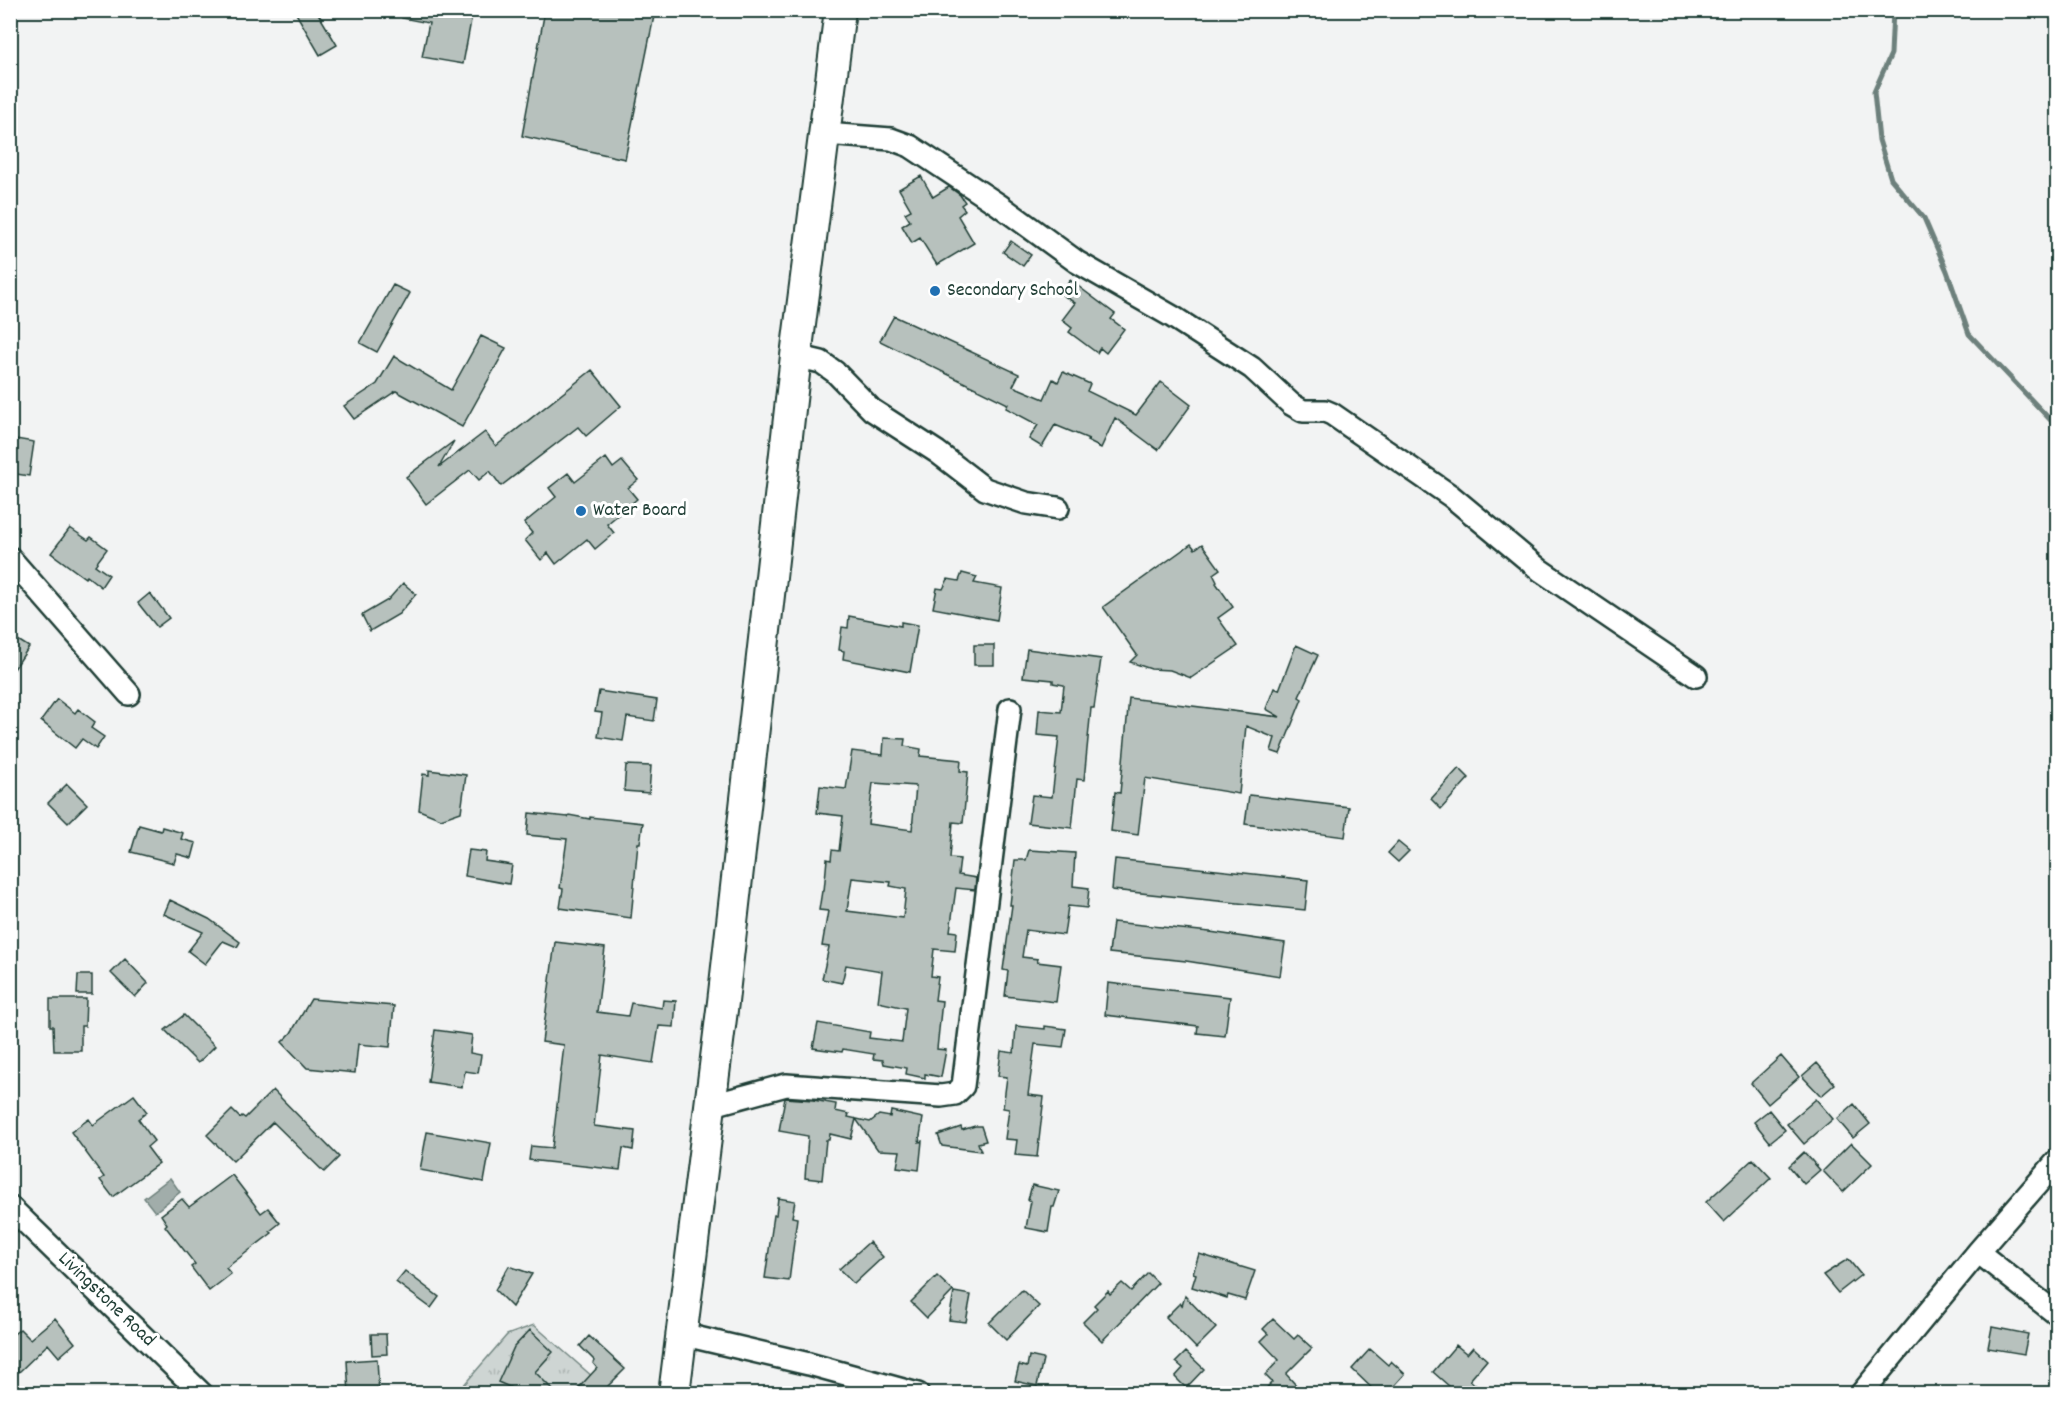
<svg xmlns="http://www.w3.org/2000/svg" width="2068" height="1404" font-family="Dekko,sans-serif">
  <style>
    .park { fill: url(#park-tufts); stroke: #768984; stroke-width: 1.5 }
    .water { fill: #a1adaa; stroke: #6d807b; stroke-width: 1.5 }
    .lines { fill: none; stroke-linecap: round; stroke-linejoin: round }
    .stream { stroke: #6d807b; stroke-width: 5 }
    .building { fill: #b7c1bd; stroke: #1f3d34; stroke-width: 1.5; fill-rule: evenodd }
    .minor-casing { stroke: #1f3d34; stroke-width: 26 }
    .secondary-casing { stroke: #1f3d34; stroke-width: 34 }
    .minor { stroke: #fff; stroke-width: 21 }
    .secondary { stroke: #fff; stroke-width: 30 }
    .poi-dot { fill: #1f6fb2; stroke: #fff; stroke-width: 2 }
    .labels { text-anchor: middle; dominant-baseline: central; stroke-width: 6; stroke-linejoin: round; paint-order: stroke }
    .poi-label { font-size: 20px; fill: #1f3d34; stroke: #fff; text-anchor: start }
    .street-label { font-size: 20px; fill: #1f3d34; stroke: #fff }
  </style>
  <defs>
    <pattern id="park-tufts" width="24" height="20" patternUnits="userSpaceOnUse" patternTransform="scale(1.5)"><rect width="24" height="20" fill="#ced5d3"/><path d="M3 7l-1-3M5 7V3M7 7l1-3M15 17l-1-3M17 17v-4M19 17l1-3" fill="none" stroke="#b0b8b6"/></pattern>
  </defs>
  <rect width="100%" height="100%" fill="#f2f3f3"/>
  <filter id="ink" filterUnits="userSpaceOnUse"><feTurbulence type="fractalNoise" baseFrequency=".0167" numOctaves="2"/><feDisplacementMap in="SourceGraphic" scale="12" xChannelSelector="R" yChannelSelector="G"/><feConvolveMatrix kernelMatrix="1 2 1 2 8 2 1 2 1" color-interpolation-filters="sRGB"/></filter>
  <g filter="url(#ink)">
    <path class="park" d="M534,1325l77,68 -155,1 51,-59z"/>
    <path class="water" d="M170,1178l10,14 -25,20 -11,-14z"/>
    <g class="lines">
      <path class="stream" d="M1893,10l-2,44 -17,38 5,48 12,39 33,39 23,53 22,63 89,94"/>
    </g>
    <path class="building" d="M294,10h22l21,35 -17,10z
      M402,10h71l-10,54 -41,-7 7,-34 -27,-5z
      M545,10h80l29,6 -29,143 -103,-23z
      M921,176l12,21 16,-10 11,8 5,7 -4,3 4,5 -7,6 16,27 -37,22 -17,-27 -8,5 -10,-17 8,-5 -5,-8 6,-3 -12,-21z
      M1011,241l20,14 -8,11 -20,-14z
      M1070,280l45,34 -4,5 13,10 -18,24 -6,-5 -3,5 -28,-21 3,-4 -10,-8 13,-17 -14,-9z
      M393,285l17,8 -33,59 -17,-9z
      M894,316l125,58 -6,12 31,13 9,-20 5,3 5,-10 27,12 -3,7 49,24 25,-33 30,23 -33,45 -43,-32 -14,30 -14,-7 2,-2 -34,-14 -13,22 -13,-8 9,-14 -32,-17 2,-4 -128,-63z
      M481,336l25,12 -44,79 -66,-36 -42,28 -10,-13 33,-22 17,-28 57,34z
      M592,370l29,36 -35,30 -8,-9 -77,59 -11,-15 -11,9 -9,-10 -44,34 -20,-27 48,-36 -15,26 46,-35 11,14z
      M10,438l24,4 -5,34 -19,-3z
      M606,458l7,10 9,-7 16,19 -10,8 9,11 -30,25 7,9 -19,16 -8,-10 -31,25 -8,-11 -7,7 -16,-20 7,-7 -8,-10 32,-26 -7,-9 19,-15 7,9z
      M70,528l18,12 3,-3 16,12 -12,16 14,10 -8,12 -14,-11 -2,2 -34,-25z
      M1191,544l4,5 7,-5 18,25 -7,5 4,8 -1,1 17,24 -15,11 20,28 -47,32 -21,-8 -19,-1 -21,-7 7,-7 -34,-48z
      M962,573l15,4 -3,6 28,5 -5,32 -64,-12 4,-20 6,1 5,-10 11,2z
      M403,583l13,11 -17,20 -29,17 -8,-16 26,-15z
      M150,593l19,25 -12,9 -19,-24z
      M849,616l52,10v-4l17,3 -8,47 -67,-13 1,-8 -5,-1 3,-23 6,1z
      M10,635l19,12 -19,28z
      M974,645h20v20h-20z
      M1296,645l22,10 -19,42 3,2 -22,55 -9,-3 4,-13 -29,-12 -7,68 -94,-16 -7,57 -27,-4 4,-39 5,1 9,-95 151,19 -14,-8 8,-21 5,2z
      M1027,649l74,10 -7,49h-3l-7,72 -7,-1 -5,49 -44,-5 4,-28 20,2 7,-60 -22,-2 2,-25 22,2 3,-27 -11,-2v-3l-30,-3z
      M599,691l58,9 -3,21 -27,-4 -4,24 -25,-4 4,-24 -7,-1z
      M57,699l18,14 3,-4 17,13 -4,6 13,9 -8,12 -14,-10 -7,9 -34,-27z
      M884,738l21,1 -1,7 17,3 -1,7 41,4 -1,11 8,1 -5,51 -10,-1 -3,36 10,1 -2,16 18,3 -1,12 -19,-2 -6,43 7,1 -2,19 -21,-2 -3,27 7,1 -3,23 7,1 -5,48 9,1 -5,27 -16,-3v4l-19,-4 1,-6 -23,-4 -1,-4 -10,-1 1,-5 -31,-5 -1,3 -29,-4 5,-25 52,9 -1,6 33,4 4,-34 -28,-6 4,-31 -36,-6 -4,18 -20,-4 7,-32 -7,-1 6,-35 -9,-1 3,-19h2l3,-32 4,1 1,-10 7,1 4,-35 -26,-3 3,-27 26,3 6,-38 31,4zM873,783l43,3 -4,44 -44,-6zM852,878l39,4 -1,4 16,3 -3,29 -56,-7z
      M626,765l25,1 -2,27 -25,-2z
      M1459,768l10,10 -28,31 -10,-10z
      M429,770l37,5 -5,37 -20,7 -22,-9 4,-36 6,1z
      M67,784l20,20 -19,19 -20,-20z
      M1249,795l100,12 -4,30 -100,-13z
      M529,813l39,4 1,-2 21,4v-2l53,6 -3,20h-2l-7,75 -71,-10 3,-19 -3,-1 7,-49 -40,-4z
      M139,825l22,6 1,-4 21,6 -2,6 15,4 -4,15 -15,-4 -3,9 -43,-11z
      M1398,842l11,9 -11,11 -10,-9z
      M469,850l17,2 -1,9 27,4 -3,19 -44,-8z
      M1029,850l46,3 -2,33 16,2 -2,20 -19,-2 -4,29 -38,-5 -4,27 16,2 -1,3 24,3 -5,37 -51,-6 3,-25 -5,-1 9,-65h-2l5,-45h11z
      M1115,859l193,21 -3,30 -193,-20z
      M170,900l39,19 31,23 -3,5 -14,-6 -18,23 -17,-13 15,-19 -39,-18z
      M1113,922l97,10 75,11 -5,33 -94,-15 -77,-8z
      M555,942l50,6 -8,64 31,4 3,-13 31,5 1,-8 13,1 -2,26 -15,-1 -6,37 -51,-8 -8,71 41,5 -2,19 -10,-2 -3,22 -91,-10 2,-14 21,2 12,-103 -22,-3z
      M125,959l23,24 -13,14 -24,-24z
      M78,975h14v19h-15z
      M1108,983l122,14 -5,39 -28,-3 1,-7 -93,-11z
      M50,999h36l-1,27h-4v25h-27l-1,-25h-3z
      M311,999l83,7 -4,41 -32,-3 -3,29 -48,-5 -25,-26 9,-9z
      M184,1015l31,31 -17,17 -33,-33z
      M1016,1026l29,3v-3l21,3 -3,18 -28,-3 -7,51 16,2 -7,60 -22,-2 2,-15 -12,-1 4,-30 -6,-1 4,-31 -9,-1 3,-25 13,2z
      M435,1030l37,5 -2,18 11,2 -3,18 -13,-2 -3,16 -34,-5z
      M1781,1056l18,21 -31,27 -17,-21z
      M1817,1063l18,21 -14,12 -19,-20z
      M273,1090l66,67 -15,15 -51,-50 -40,39 -26,-26 25,-25 8,8 2,-2 3,2z
      M134,1095l13,17 -9,7 16,22 -7,6 12,16 -46,34 -13,-17 4,-3 -33,-45 18,-13 4,6z
      M785,1098l28,2 23,4 -1,7 14,3 -1,3 22,5 9,-7 11,2 1,-6 32,7 -4,24 3,-1 -3,29 -22,-3 3,-16 -22,-1 -22,-31 -5,20 -21,-5 -1,6h-3l-4,40 -17,-2 3,-42 -29,-5z
      M1816,1099l17,20 -29,25 -17,-20z
      M1854,1104l16,20 -17,14 -16,-19z
      M1769,1110l16,20 -15,12 -16,-20z
      M975,1126h6l5,15 -8,2 3,8 -39,-5 -4,-11 23,-8 1,3z
      M427,1132l64,11 -7,39 -64,-12z
      M1851,1143l21,21 -29,28 -20,-21z
      M1804,1152l16,18 -16,14 -15,-18z
      M1753,1159l18,19 -47,44 -18,-20z
      M232,1175l29,38 7,-5 12,15 -10,8 2,2 -46,35 5,6 -22,17 -18,-24 4,-3 -30,-38 2,-2 -6,-9 21,-16 7,8z
      M1032,1185l27,6 -5,16h-2l-4,25 -22,-4 5,-27 -3,-1z
      M778,1198l17,3 -3,16 5,1 -8,63 -24,-3 9,-63h2z
      M869,1242l14,15 -29,27 -15,-15z
      M1199,1254l56,17 -10,29 -17,-5 -1,3 -35,-11 4,-13 -3,-1z
      M1848,1259l13,16 -23,18 -15,-18z
      M509,1266l23,8 -20,33 -17,-17z
      M405,1271l34,26 -8,11 -35,-26z
      M1148,1273l10,10 -56,58 -19,-19 14,-14 -3,-3 14,-14 2,3 12,-11 9,8z
      M937,1276l16,15 -26,27 -16,-16z
      M1022,1290l17,16 -33,34 -17,-17z
      M954,1292l17,3 -5,27 -17,-2z
      M1185,1296l31,32 -20,20 -30,-31 14,-14 2,3z
      M55,1318l20,25 -16,14 -11,-13 -29,28 -9,-9v-26l10,-8 10,10z
      M1273,1319l21,20 4,-4 14,13 -26,26 18,20h-43l11,-12 -7,-7 14,-15 -18,-19 7,-7 -5,-5z
      M1992,1327l36,7 -4,20 -36,-6z
      M530,1330l23,22 -18,20 22,22h-32l-27,-12 16,-35z
      M371,1334h15l1,20 -15,1z
      M589,1336l36,33 -25,25h-27l24,-26 -4,-5 2,-2 -15,-15z
      M1456,1345l11,9 6,-7 14,13 -17,20 15,14h-27l-25,-22z
      M1370,1349l18,16 3,-4 14,13 -18,20h-9l-26,-25z
      M1186,1352l18,17 -18,19 -11,-11 8,-9 -7,-6z
      M1029,1356l14,3 -6,27 -22,-5 4,-16 8,2z
      M377,1359l2,35h-30l-2,-33z"/>
    <g class="lines">
      <defs>
        <path id="minor" d="M825,134l66,5 19,7 89,59 78,57 96,55 79,51 39,36 12,7h22l7,3 119,82 89,74 156,106
          M796,356l25,6 14,10 37,38 65,42 48,37 41,14 32,5
          M10,558l119,136
          M709,1106l77,-21 155,11 14,-2 8,-8 47,-377
          M10,1207l192,187
          M1978,1252l80,-92
          M681,1334l128,30 109,30
          M1861,1394l117,-142 80,63"/>
        <path id="secondary" d="M674,1394l49,-392 73,-646 44,-346"/>
      </defs>
      <use href="#minor" class="minor-casing"/>
      <use href="#secondary" class="secondary-casing"/>
      <use href="#minor" class="minor"/>
      <use href="#secondary" class="secondary"/>
    </g>
  </g>
  <g class="poi-dot">
    <circle cx="935" cy="291" r="6"/>
    <circle cx="581" cy="511" r="6"/>
  </g>
  <g class="labels">
    <g class="poi-label">
      <text x="947" y="291">Secondary School</text>
      <text x="593" y="511">Water Board</text>
    </g>
    <g class="street-label">
      <text transform="translate(106 1300) rotate(44)">Livingstone Road</text>
    </g>
  </g>
  <rect width="2068" height="1404" fill="none" stroke="#fff" stroke-width="36"/>
  <rect x="18" y="18" width="2032" height="1368" fill="none" stroke="#1f3d34" stroke-width="2" filter="url(#ink)"/>
</svg>
